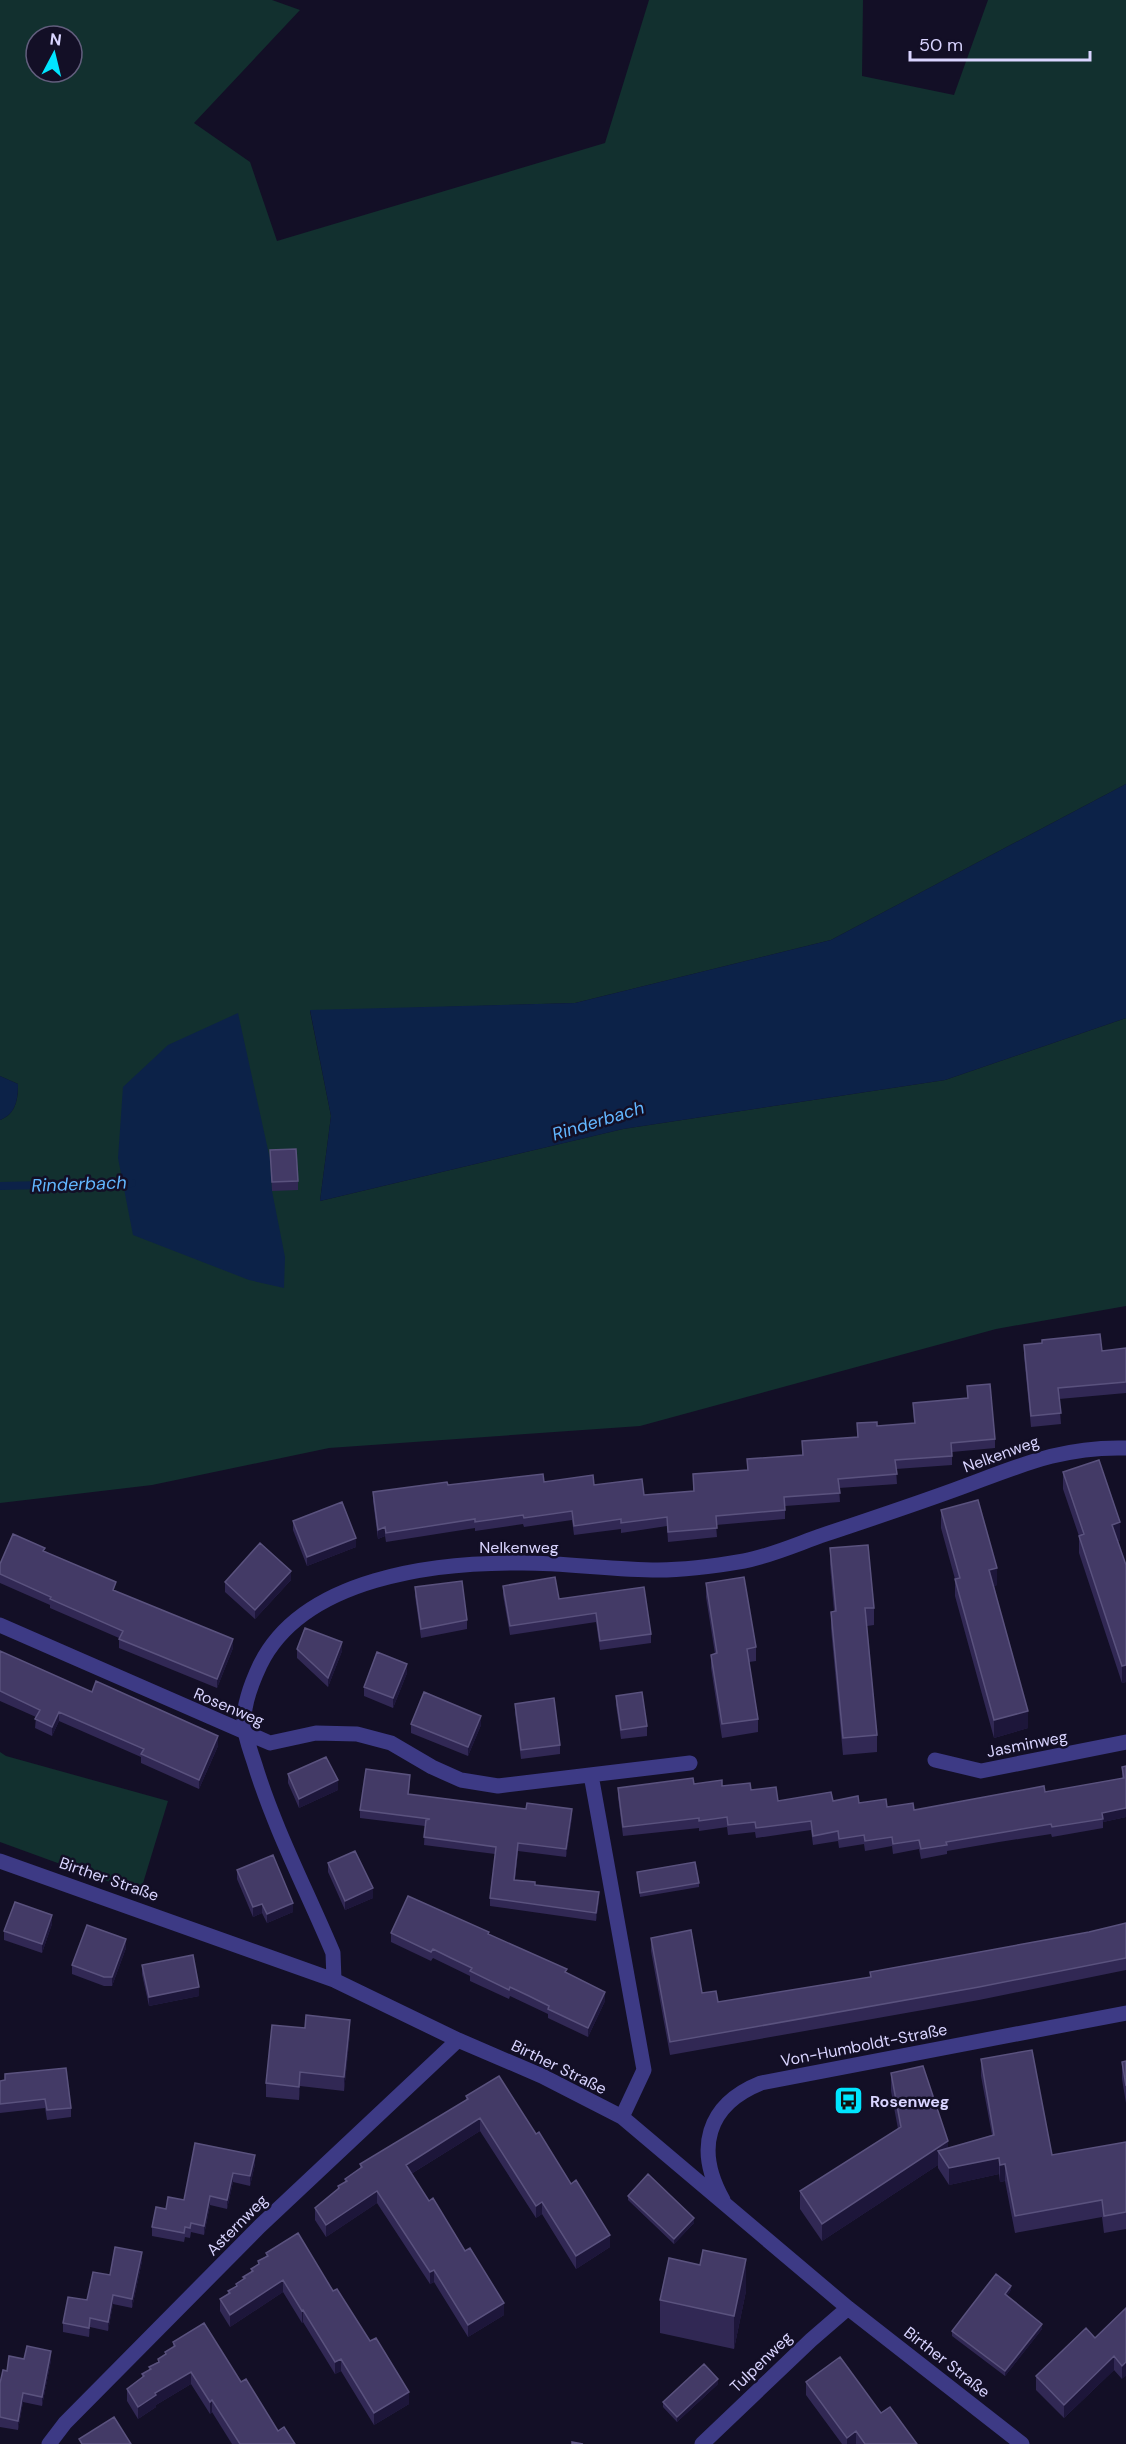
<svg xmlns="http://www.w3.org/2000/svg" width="1126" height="2444" font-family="'DM Sans',sans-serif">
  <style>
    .green { fill: #12302f; fill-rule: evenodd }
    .water { fill: #0c2248 }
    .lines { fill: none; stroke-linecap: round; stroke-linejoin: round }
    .stream { stroke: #0c2248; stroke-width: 8 }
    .minor { stroke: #3d3a85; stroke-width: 15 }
    .wall { fill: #312854 }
    .shaded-wall { fill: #1d163a }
    .building { fill: #433a66; stroke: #5a527e; stroke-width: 1.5 }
    .labels { text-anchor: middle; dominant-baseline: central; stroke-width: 5; stroke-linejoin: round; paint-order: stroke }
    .street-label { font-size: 16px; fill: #d9d4ff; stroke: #130f26 }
    .poi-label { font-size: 16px; font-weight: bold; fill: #d9d4ff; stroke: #130f26; text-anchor: start }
    .water-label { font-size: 18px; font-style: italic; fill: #62b6ff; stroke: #130f26 }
  </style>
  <rect width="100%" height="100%" fill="#130f26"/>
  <path class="green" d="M0,0h272l28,10 -106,113 56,39 27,79 328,-98 44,-143h214l-1,76 92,19 34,-95h138v784l-295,156 -256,63 -265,8 21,105 -11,85 303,-72 322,-49 181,-62v288l-130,23 -356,97 -311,22 -177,37 -152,18v-383c16,-6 18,-21 18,-36l-18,-8zM36,36h36v36h-36z
    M0,1752l6,4 162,45 -28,92 -140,-51z"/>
  <path class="water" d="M1126,784v234l-181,62 -322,49 -303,72 11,-85 -21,-106 265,-7 256,-63z
    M238,1013l32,146 2,32 13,66 -1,31 -35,-8 -116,-45 -15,-77 5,-71 45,-42z
    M0,1076l18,8c0,15 -2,30 -18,36z"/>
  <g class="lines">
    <path class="stream" d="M0,1186l132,-3"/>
    <path class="minor" d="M0,1625l270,118 46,-10 41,1 34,9 41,24 29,13 37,6 192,-23
      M935,1760l46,11 145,-29
      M591,1775l53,295 -22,47
      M0,1861l334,119 124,60 84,36 80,41 226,191 174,136
      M334,1980l-1,-27c-26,-62 -58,-123 -78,-188 -4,-13 -10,-27 -11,-41 -1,-20 8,-42 16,-59 43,-88 176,-103 263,-102 45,0 90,7 135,7 29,0 57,-4 86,-9 26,-5 51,-16 76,-25 45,-15 90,-30 134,-46 61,-22 105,-44 172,-42
      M723,2200c-28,-50 -17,-95 38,-117l365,-70
      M49,2444l16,-21 195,-197 198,-186
      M702,2444l109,-104 37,-32"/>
  </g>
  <path class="wall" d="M270,1150l28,31v9l-26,1z
    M1024,1345l78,6 24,-3v45l-67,6 2,25 -30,3 -7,-71z
    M967,1386l28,53v9l-43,4v13l-56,4 1,15 -58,4 1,14 -55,4v13l-69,6 1,12 -49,5 -1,-16 -46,7v-4l-47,6 -2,-15 -48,7 -1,-3 -48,7v-3l-89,14 -1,-6 -7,3 -5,-38v-9l75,-7 96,-3 50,3 50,10 49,-4v-17l54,-4v-11l55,-4v-14l55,-4v-14l20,3 37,-3 -1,-20 54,-5z
    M1063,1472l57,68 -2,1 8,25v116l-4,1 -43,-130v-17l-16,-47z
    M941,1510l56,75 -3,1 34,142 -34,10 -39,-142v-17l-14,-51z
    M293,1521l63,26 -49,19 -14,-36z
    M830,1548l44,60v17l-7,1 10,109v17l-34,3 -12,-126v-17l3,-1 -4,-46z
    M45,1551l71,41 117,56 -16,40 -98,-40v-10l-69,-30v-3l-50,-22v-19z
    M291,1580l-36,39 -30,-27v-10z
    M706,1583l50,64v14l-7,1 9,57v13l-36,6 -11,-70v-13l4,-1 -9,-57z
    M503,1586l56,13 92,35v9l-51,7 -4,-28 -86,13 -7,-40z
    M415,1587l52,33v9l-46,9 -6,-42z
    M297,1649l45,2 -14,36 -31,-29z
    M0,1651l92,41 126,54 -19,43 -58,-26v-6l-82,-36 -7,15 -17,-8 1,-11 -36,-16z
    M407,1673l-14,35 -29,-12v-9z
    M616,1696l31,30v10l-26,3 -5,-34z
    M515,1704l45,41v9l-39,5 -6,-46z
    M411,1724l70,1 -13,31 -57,-23z
    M1126,1766v51l-23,5v6l-51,9 -1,-3 -52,8 -52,9v3l-26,5 -2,-10 -26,5 -1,-8 -27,5 -1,-7 -25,4 -1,-7 -25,4 -2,-15 -55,8 -1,-6 -27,3 -1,-8 -28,4v-3l-76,8 -5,-39v-9l76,-4 57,6 27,11h55l81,9 131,-18 77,-14v-11z
    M288,1774l50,16 -39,18 -11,-25z
    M410,1783l-1,11 163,23 -6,40 -48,-6 -3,29 84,20 -3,21 -106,-15v-8l5,-44 -71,-9 1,-19 -65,-8v-8z
    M328,1863l45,35 -28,12 -17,-38z
    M237,1870l56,42 -26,11 -5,-10 -9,4 -16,-38z
    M637,1872l62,11v4l-59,10z
    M1126,1923v47l-147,30 -309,55 -19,-104v-13l51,55 16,9 152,-25v-5l219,-40z
    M52,1924l-10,29 -38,-13v-9z
    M391,1933l98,2 78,38 38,28 -17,36 -40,-19v-4l-38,-18 -1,3 -39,-18v-5l-37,-18 -2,3 -40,-19z
    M126,1948l-14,38h-8l-32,-12v-9z
    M142,1965l57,31 -50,10 -7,-32z
    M350,2033l-6,58 -44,-5 -1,14 -33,-3v-14z
    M981,2059l71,96 74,-13v87l-22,4 -2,-16 -87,16 -10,-52 -5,1 -1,-8 -50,11 -11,-17v-3l-116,76 -22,-32v-18l98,-62 -7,-38v-18l57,75 44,-13 -11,-59z
    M1126,2061v42l-4,-24v-17z
    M5,2074l66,34v9l-24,3 -2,-12 -45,5v-32l5,-1z
    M466,2096l70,38 74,113 -34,22 -34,-55 -6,4 -56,-87 -69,43 93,141 -36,22 -34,-55 -4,2 -53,-81 -51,34 -11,-17v-12l23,-19v-3l7,-4v-3l15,-11v-4l106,-64z
    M195,2143l60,21 -5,22 -17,-4 -6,27 -17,-4 -6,30 -13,-3 -1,6 -5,-1 -1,5 -32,-6v-9l14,-18 18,-9z
    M628,2196l66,27 -20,21 -46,-44z
    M266,2253l67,38 76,113 -35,21 -33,-54 -6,3 -32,-52 -1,1 -19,-31 -53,35 -10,-16v-12l8,-5v-3l8,-4v-3l7,-5v-2l8,-5v-3l7,-4v-4l8,-5z
    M142,2261l-10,47 -19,-4 -5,27 -18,-4 -1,10 -26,-5v-9l24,-23 23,-25z
    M700,2265l46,26 -12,58 -74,-16v-33z
    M1011,2290l-4,6 35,33 -37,47 -53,-40v-5z
    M1126,2308l-4,71 -8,-9 -50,48 -28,-28v-14l59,-38z
    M173,2342l68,40 37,49 17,13h-63l-20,-32 -2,2 -19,-30 -35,21v2l-18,12 -11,-18v-12l15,-12v-3l7,-4v-3l9,-5v-3l7,-4v-3l8,-4z
    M24,2359l27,1 -9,46 -19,-4 -5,28 -18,-3v-44l7,-12z
    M806,2382l75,31 36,31h-75l-36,-49z
    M718,2384l-41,38 -14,-15v-5z"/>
  <path class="shaded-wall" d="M1120,1522v18l-8,2v-17z
    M385,1527v9l-7,3v-9z
    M356,1538v9l-49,19v-9z
    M997,1568v17l-8,2v-17z
    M291,1571v9l-36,39v-9z
    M233,1639v9l-16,40v-9z
    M342,1642v9l-14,36v-9z
    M407,1664v9l-14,35v-10z
    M1126,1665v17l-4,1v-17z
    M1028,1711v17l-34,10v-18z
    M59,1712v9l-7,15v-9z
    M481,1716v9l-13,31v-9z
    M218,1736v10l-19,43v-9z
    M338,1780v10l-39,18v-9z
    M1126,1808v9l-23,5 -1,-9z
    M572,1809v8l-6,40v-8z
    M518,1843v8l-4,37v-8z
    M373,1888v10l-28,12v-9z
    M599,1892v8l-3,21v-8z
    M293,1903v9l-26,11v-9z
    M262,1904v9l-9,4v-10z
    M52,1915v9l-10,29v-9z
    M126,1939v9l-14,38v-9z
    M199,1987v9l-50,10v-9z
    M605,1992v9l-17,36v-9z
    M350,2020v13l-6,58v-14z
    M300,2072v14l-1,14v-13z
    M480,2118v13l-74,46v-12z
    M948,2141v18l-10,-8v14l-116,76v-17z
    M255,2155v9l-5,22v-10z
    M999,2158v16l-50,11v-17z
    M1005,2164v17l-5,1v-17z
    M233,2173v9l-6,27v-9z
    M377,2191v12l-51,34v-12z
    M210,2196v9l-6,30v-9z
    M542,2202v12l-6,4v-12z
    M694,2218v5l-20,21v-5z
    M610,2235v12l-34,22v-13z
    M142,2252v9l-10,47v-9z
    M746,2259v32l-12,58v-33z
    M434,2270v12l-4,2v-12z
    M283,2280v12l-53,35v-12z
    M1011,2286v4l-6,9v-5z
    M113,2295v9l-5,27v-9z
    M504,2303v12l-36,22v-12z
    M303,2310v12l-1,1v-12z
    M90,2318v9l-1,10v-9z
    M1042,2324v5l-37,47v-5z
    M51,2351v9l-9,46v-9z
    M1114,2356v14l-50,48v-13z
    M341,2359v12l-6,3v-12z
    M1126,2362v14l-4,3v-13z
    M191,2372v12l-35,21v2l-18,12v-12l17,-14z
    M718,2379v5l-41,38v-5z
    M409,2392v12l-35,21v-12z
    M23,2393v9l-5,28v-9z
    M212,2400v12l-2,2v-12z
    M856,2431v13h-9v-6z"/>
  <path class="building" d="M296,1149l2,32 -26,1 -2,-32z
    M1100,1334l2,17 24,-3v34l-68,6 3,25 -30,3 -7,-71 18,-2v-3z
    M990,1384l5,55 -44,4 1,13 -57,4 2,14 -59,5 2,14 -56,4 1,13 -69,6 1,12 -49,4 -1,-15 -46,6v-4l-47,7 -2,-15 -48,7 -1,-3 -48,7v-3l-89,14 -1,-6 -7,3 -5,-38 74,-10 1,3 95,-11 1,8 49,-7 1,10 48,-6 2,16 50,-4 -1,-17 55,-4 -1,-11 56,-4 -1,-14 56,-4 -1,-14 20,-1v4l38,-3 -2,-20 55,-5 -1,-12z
    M1099,1460l21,62 -8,3 14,40v100l-4,1 -43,-130 5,-2 -21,-62z
    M978,1500l19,68 -8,2 39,141 -34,9 -39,-141 5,-1 -19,-68z
    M342,1502l14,36 -49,19 -14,-36z
    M13,1534l32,14 -2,3 73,31 -3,8 120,49 -16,40 -98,-40 4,-8 -73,-32 1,-2 -51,-23v-10z
    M260,1543l31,28 -36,39 -30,-28z
    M868,1545l6,63h-9l12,127 -34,3 -12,-126 5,-1 -6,-63z
    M555,1577l4,22 85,-12 7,47 -51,7 -4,-28 -86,13 -7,-40z
    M744,1577l12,70 -9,2 11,70 -36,5 -11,-69 6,-2 -11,-70z
    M462,1581l5,39 -46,9 -6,-42z
    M305,1628l37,14 -14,36 -31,-29z
    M0,1651l92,41 4,-11 122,55 -19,44 -58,-26 3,-5 -85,-37 -7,15 -17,-8 5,-9 -40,-19z
    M377,1652l30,12 -14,34 -29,-11z
    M424,1692l57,24 -13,31 -57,-23z
    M642,1692l5,34 -26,4 -5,-34z
    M554,1698l6,47 -39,5 -6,-46z
    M326,1757l12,23 -39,19 -11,-25z
    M1126,1766v42l-24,5 1,6 -51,8 -1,-3 -52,9 -53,9 1,3 -26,4 -2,-9 -26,4 -1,-7 -27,4 -1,-6 -25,4 -1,-8 -25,5 -2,-15 -55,7 -1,-6 -27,3 -1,-8 -28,4v-3l-76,9 -5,-39 75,-10 1,6 28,-4v6l28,-3 1,7 25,-3 2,14 53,-9 2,9 25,-5 1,7 27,-4 1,8 26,-4 1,7 130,-24 1,6 79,-14 -2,-11z
    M366,1769l44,6 -2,19 118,15 1,-6 45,6 -6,40 -48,-6 -4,37 21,2v3l64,7 -3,21 -106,-15 6,-51 -72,-10 2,-17 4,-1 -70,-9z
    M355,1851l18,37 -28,13 -17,-38z
    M273,1855l20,48 -26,11 -5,-10 -9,3 -16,-37z
    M695,1862l4,21 -59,10 -3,-21z
    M408,1896l81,36 -1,2 79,35 -2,3 40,20 -17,36 -40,-19 1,-3 -20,-10 -19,-9 -1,3 -39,-19 2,-3 -21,-10 -18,-9 -2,3 -40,-19z
    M15,1902l37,13 -10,29 -38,-13z
    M1126,1923v35l-147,29 -309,55 -19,-104 40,-8 11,63 14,-2 2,11 153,-25 -1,-5 219,-40z
    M87,1925l39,14 -14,38h-8l-32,-12z
    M193,1955l6,32 -50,10 -7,-32z
    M306,2015l44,5 -6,57 -44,-5 -1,15 -33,-4 6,-58 33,3z
    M1032,2050l20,105 74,-13v70l-22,4 -2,-16 -87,16 -10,-52 -5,1 -1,-7 -50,10 -11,-17 56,-16 -13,-76z
    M1126,2061v25l-4,-24z
    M923,2066l25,75 -126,83 -22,-33 101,-64 -10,-54z
    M66,2068l5,40 -24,2 -2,-11 -45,5v-23l5,-1v-6z
    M499,2076l37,58 3,-2 32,52 5,-4 34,55 -34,21 -34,-54 -6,4 -56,-88 -74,47 23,36 4,-3 32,53 5,-3 34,55 -36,22 -34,-55 -4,2 -53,-81 -51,34 -11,-17 24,-20 -1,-2 9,-5 -2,-2 17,-12 -2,-3 108,-65 -2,-3z
    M195,2143l60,12 -5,21 -17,-3 -6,27 -17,-4 -6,30 -13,-3 -1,5 -5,-1 -1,6 -32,-6 4,-20 10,2 2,-12 16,3z
    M648,2174l46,44 -20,21 -46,-43z
    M298,2233l35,58 4,-2 33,52 6,-3 33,54 -35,21 -33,-54 -6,3 -32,-52 -1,1 -19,-31 -53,35 -10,-16 10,-6 -2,-2 9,-5 -1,-2 9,-6 -2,-1 10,-6 -2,-2 8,-5 -1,-3 10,-5 -2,-3z
    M115,2247l27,5 -10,47 -19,-4 -5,27 -18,-4 -1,10 -26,-5 5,-26 19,3 6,-28 17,3z
    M703,2250l43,9 -12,57 -74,-16 9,-42 31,7z
    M996,2274l15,12 -6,8 37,30 -37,47 -53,-40z
    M1126,2308v54l-4,4 -8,-10 -50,49 -28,-29 50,-48 9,10z
    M204,2323l37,59 5,-3 32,52 6,-4 11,17h-55l-28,-44 -2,2 -19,-30 -36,21 1,2 -18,12 -11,-18 17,-13 -2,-2 9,-5 -2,-2 10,-5 -1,-3 8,-5 -1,-2 10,-6 -2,-4z
    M27,2346l24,5 -9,46 -19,-4 -5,28 -18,-4v-34l3,-13 4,1 2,-15 15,3z
    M840,2357l41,56 9,-6 27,37h-52l-9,-13 -9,7 -41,-56z
    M704,2364l14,15 -41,38 -14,-15z
    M114,2417l17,27h-49l-3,-5z
    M572,2442l11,2h-11z"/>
  <defs>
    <symbol id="bus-square" viewBox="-11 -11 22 22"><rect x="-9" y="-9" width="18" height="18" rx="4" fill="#00e5ff" stroke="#130f26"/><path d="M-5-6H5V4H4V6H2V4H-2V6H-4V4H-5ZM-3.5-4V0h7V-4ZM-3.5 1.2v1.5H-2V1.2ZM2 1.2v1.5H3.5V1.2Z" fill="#111"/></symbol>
  </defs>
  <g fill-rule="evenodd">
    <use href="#bus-square" x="832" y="2084" width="33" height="33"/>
  </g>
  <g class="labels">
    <g class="street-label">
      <text transform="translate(1001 1454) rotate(-20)">Nelkenweg</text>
      <text x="519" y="1547">Nelkenweg</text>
      <text transform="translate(229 1707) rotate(23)">Rosenweg</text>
      <text transform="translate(1027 1744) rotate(-11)">Jasminweg</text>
      <text transform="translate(109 1879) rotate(19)">Birther Straße</text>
      <text transform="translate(864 2045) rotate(-11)">Von-Humboldt-Straße</text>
      <text transform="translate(559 2067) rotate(26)">Birther Straße</text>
      <text transform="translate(237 2225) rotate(-45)">Asternweg</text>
      <text transform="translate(761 2362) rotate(-44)">Tulpenweg</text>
      <text transform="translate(947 2362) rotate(38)">Birther Straße</text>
    </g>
    <g class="poi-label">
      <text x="870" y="2101">Rosenweg</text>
    </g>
    <g class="water-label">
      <text transform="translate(598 1121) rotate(-17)">Rinderbach</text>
      <text transform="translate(79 1184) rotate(-2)">Rinderbach</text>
    </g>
  </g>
  <g transform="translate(54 54) rotate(7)"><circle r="28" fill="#130f26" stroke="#625e7d" stroke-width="1.5"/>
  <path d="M0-4.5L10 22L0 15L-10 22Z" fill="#00e5ff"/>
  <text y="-9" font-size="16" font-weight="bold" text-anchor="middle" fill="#d9d4ff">N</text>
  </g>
  <path d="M910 51v9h180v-9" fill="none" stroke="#d9d4ff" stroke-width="3"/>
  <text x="919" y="51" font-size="18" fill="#d9d4ff" stroke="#130f26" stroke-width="4.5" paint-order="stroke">50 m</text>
</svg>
